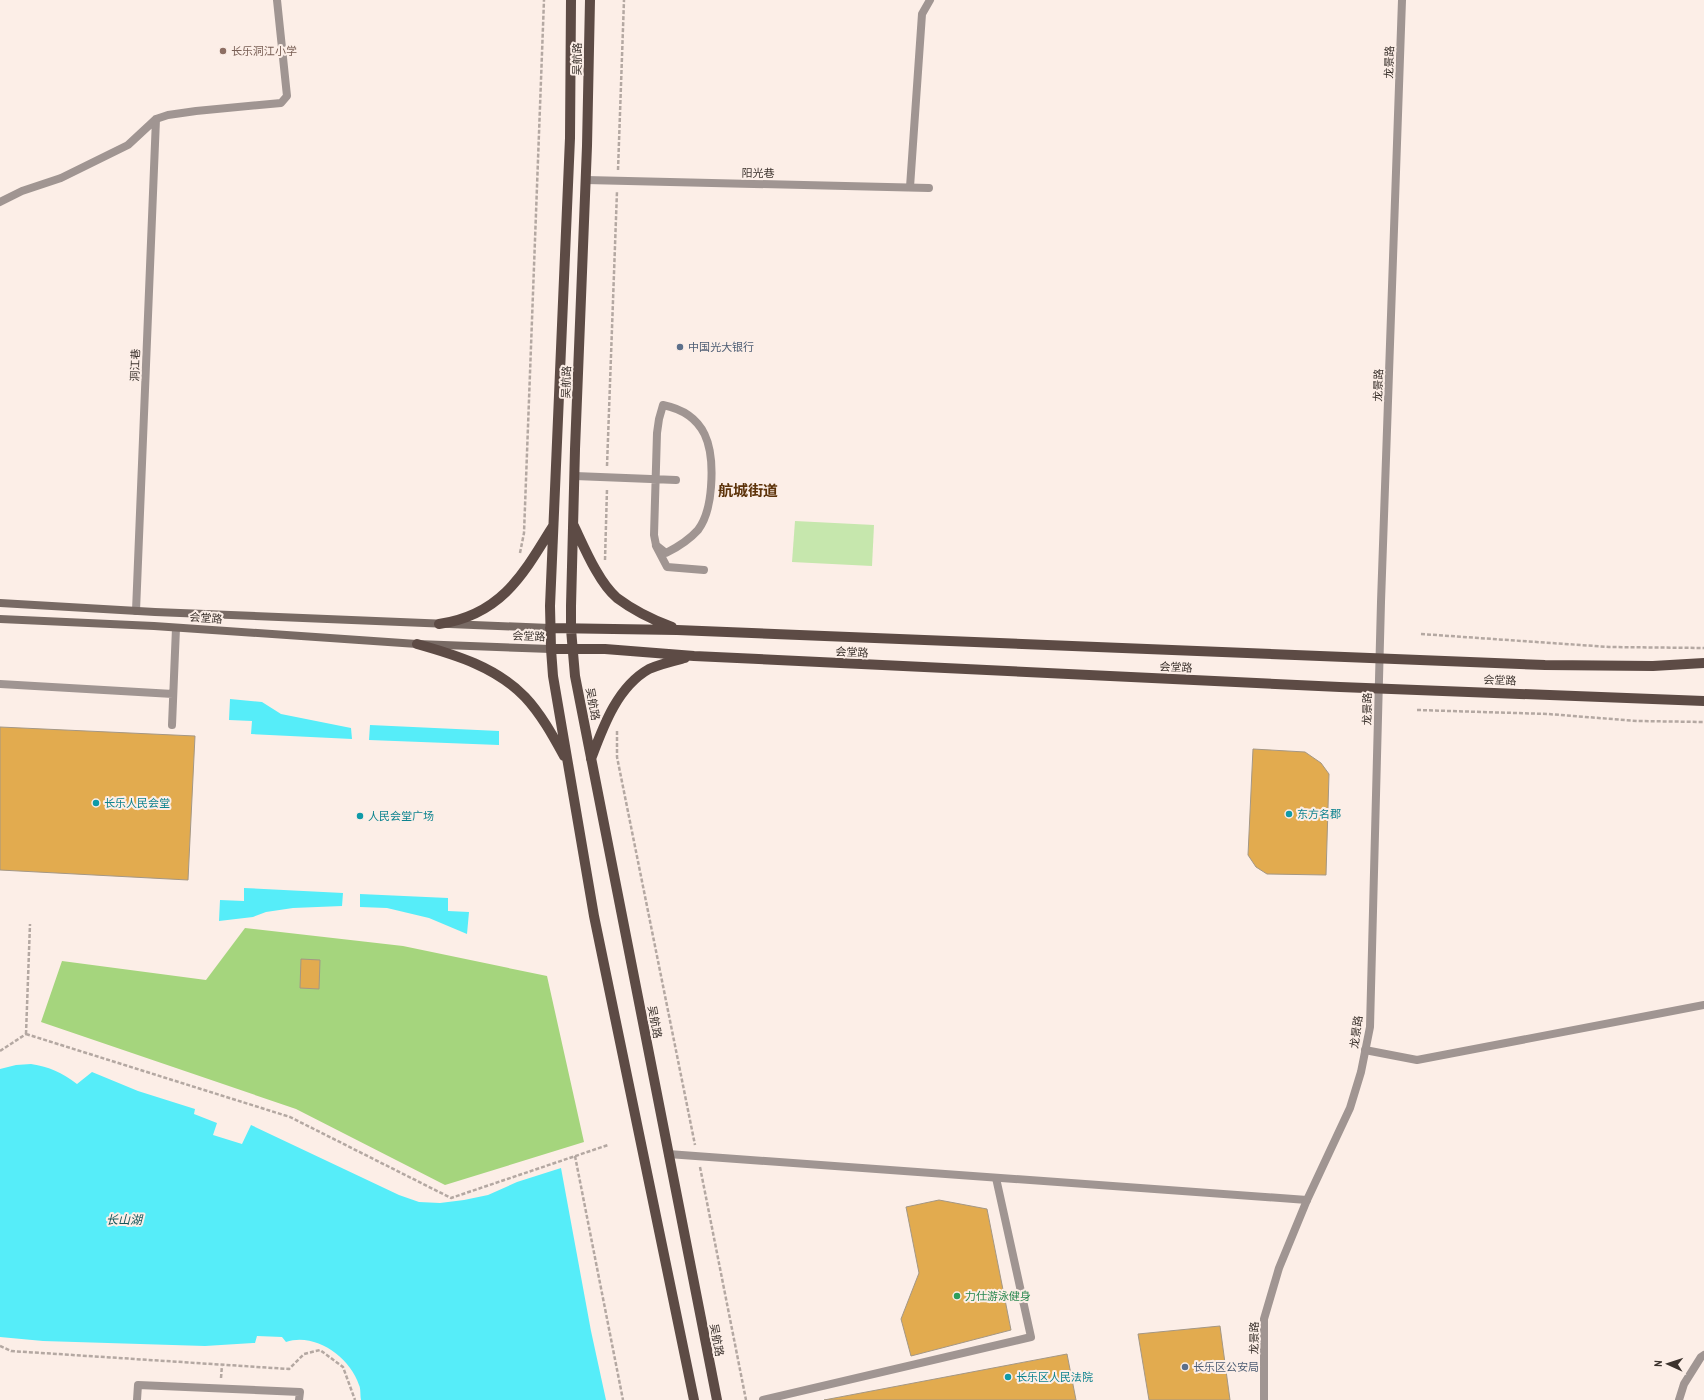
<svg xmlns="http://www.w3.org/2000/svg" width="1704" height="1400" font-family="'Archivo Narrow','Noto Sans SC',sans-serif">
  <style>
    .green { fill: #c6e7ad }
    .forest { fill: #a5d57d }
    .water { fill: #56edf9 }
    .building { fill: #e2ab4f; stroke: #a49785 }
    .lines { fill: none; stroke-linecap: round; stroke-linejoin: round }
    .path { stroke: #b4a8a2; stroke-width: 2.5; stroke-dasharray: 4 2; stroke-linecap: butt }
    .service { stroke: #a09592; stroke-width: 8 }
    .minor { stroke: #a09592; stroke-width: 8 }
    .tertiary { stroke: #a09592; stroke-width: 8 }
    .secondary { stroke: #786a64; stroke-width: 8 }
    .primary { stroke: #5d4b45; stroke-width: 10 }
    .education-dot { fill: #8d6e63; stroke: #fceee7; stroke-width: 1.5 }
    .service-dot { fill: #5c6f8a; stroke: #fceee7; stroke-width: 1.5 }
    .culture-dot { fill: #0f9aa8; stroke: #fceee7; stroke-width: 1.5 }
    .leisure-dot { fill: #2e9e5b; stroke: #fceee7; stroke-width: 1.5 }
    .labels { text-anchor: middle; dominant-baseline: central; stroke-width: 4; stroke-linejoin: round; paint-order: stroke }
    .education-label { font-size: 11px; fill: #785e54; stroke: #fceee7; text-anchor: start }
    .street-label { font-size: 11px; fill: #3b322d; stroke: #fceee7 }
    .service-label { font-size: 11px; fill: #4e5e75; stroke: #fceee7; text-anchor: start }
    .culture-label { font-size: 11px; fill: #0d838f; stroke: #fceee7; text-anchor: start }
    .leisure-label { font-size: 11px; fill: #27864d; stroke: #fceee7; text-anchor: start }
    .water-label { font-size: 12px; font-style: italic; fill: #14555a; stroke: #fceee7 }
    .district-label { font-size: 15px; font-weight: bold; fill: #5d330a; stroke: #fceee7 }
  </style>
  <rect width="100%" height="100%" fill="#fceee7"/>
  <path class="green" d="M795,521l79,4 -2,41 -80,-4z"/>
  <path class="forest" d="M245,928l158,18 144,30 37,166 -139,43 -149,-76 -255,-87 21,-61 144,19z"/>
  <path class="water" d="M230,699l32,3 19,12 70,14 1,11 -101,-5 1,-13 -23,-1z
    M370,725l129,6v14l-130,-5z
    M244,888l99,5 -1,13 -49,2 -27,4 -13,5 -34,4 1,-21 24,1z
    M360,894l88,4v13l21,1 -2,22 -38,-16 -42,-10 -27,-1z
    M31,1064c19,3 30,8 46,20l15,-12 46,19 57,18 -1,5 23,9 -4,12 29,9 9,-19 148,70 20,7 21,1 24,-3 24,-5 29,-13 44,-14 30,163 15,69h-245c-1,-5 0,-11 -2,-15 -9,-28 -44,-53 -73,-43l-4,-5 -25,-1 -2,7h-2l-48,3 -162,-5 -43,-4v-268l16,-4z"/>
  <path class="building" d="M0,727l195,9 -7,144 -188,-10z
    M1253,749l52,3 16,11 8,11 -3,101 -59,-1 -11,-7 -8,-12z
    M301,959l19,1 -1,29 -19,-1z
    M939,1200l48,9 24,121 -100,26 -10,-37 18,-46 -13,-66z
    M1220,1326l10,74h-81l-11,-66z
    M1067,1354l9,46h-252z"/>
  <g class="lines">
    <path class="path" d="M618,170l6,-170
      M607,466l10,-275
      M520,553l4,-20 20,-533
      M605,560l2,-71
      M1421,634l188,13 95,1
      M1417,710l131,4 89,7 67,1
      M617,731v26l78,388
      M26,1034l264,83 161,81 157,-53
      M26,1034l4,-110
      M0,1051l26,-17
      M575,1156l48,244
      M700,1167l46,233
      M0,1346l11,5 278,18 15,-15 16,-4 23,17 12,33
      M221,1378l1,-13"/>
    <path class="service" d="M910,187l12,-173 8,-14
      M663,405c44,9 51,42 48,82 -1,14 -4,31 -13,43 -9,10 -20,17 -32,23l-10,-8 -2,-10 3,-102 2,-14z
      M575,476l101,4
      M656,546l11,21 37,3
      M0,684l173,10
      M172,725l4,-97
      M137,1400l1,-15 162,7 -1,8
      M763,1400l268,-63 -35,-159"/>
    <path class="minor" d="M586,180l343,8
      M0,202l22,-11 39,-13 67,-33 28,-26 12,-4 28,-4 85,-8 6,-7 -10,-96
      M136,611l20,-492
      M1365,1050l52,10 287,-55
      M668,1154l639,46
      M1679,1400l5,-16 17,-27 3,-2"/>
    <path class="tertiary" d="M1264,1400v-81l15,-51 28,-68 43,-92 11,-36 9,-45 11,-425 21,-602"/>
    <path class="secondary" d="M0,603l155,9 395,16
      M0,619l154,7 263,18 134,5"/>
    <path class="primary" d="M571,0l-1,138 -20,468 1,43 2,27 41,240 100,484
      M590,0l-3,146 -12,303 -4,157v23l4,47 142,724
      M574,526c10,21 25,57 43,72 16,12 36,22 55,29
      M439,624c62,-9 84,-49 114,-98
      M550,628l127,2 868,35 108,1 51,-3
      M417,644c39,11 79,23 108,53 16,17 28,39 39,59
      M551,649h54l89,7 646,31 364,14
      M591,759c12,-32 26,-72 58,-90 11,-5 24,-8 36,-11"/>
  </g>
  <circle class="education-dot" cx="223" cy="51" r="4"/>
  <g class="service-dot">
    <circle cx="680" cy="347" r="4"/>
    <circle cx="1185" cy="1367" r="4"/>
  </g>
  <g class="culture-dot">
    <circle cx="96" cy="803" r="4"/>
    <circle cx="1289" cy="814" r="4"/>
    <circle cx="360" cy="816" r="4"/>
    <circle cx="1008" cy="1377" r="4"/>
  </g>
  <circle class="leisure-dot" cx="957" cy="1296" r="4"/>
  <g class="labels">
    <g class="education-label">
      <text x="231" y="51">长乐洞江小学</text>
    </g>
    <g class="street-label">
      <text transform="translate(577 59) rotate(-89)">吴航路</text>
      <text transform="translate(1389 62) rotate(-88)">龙景路</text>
      <text transform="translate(758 173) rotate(1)">阳光巷</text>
      <text transform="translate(135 365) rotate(-88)">洞江巷</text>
      <text transform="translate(566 382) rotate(-88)">吴航路</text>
      <text transform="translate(1378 385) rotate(-88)">龙景路</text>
      <text transform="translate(206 618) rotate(4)">会堂路</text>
      <text transform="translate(529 636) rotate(2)">会堂路</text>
      <text transform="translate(852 652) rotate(3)">会堂路</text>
      <text transform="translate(1176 667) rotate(3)">会堂路</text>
      <text transform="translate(1500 680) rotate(2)">会堂路</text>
      <text transform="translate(593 704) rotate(79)">吴航路</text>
      <text transform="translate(1367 709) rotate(-89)">龙景路</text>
      <text transform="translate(655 1022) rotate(79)">吴航路</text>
      <text transform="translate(1356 1032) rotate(-82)">龙景路</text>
      <text transform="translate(1254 1338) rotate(-89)">龙景路</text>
      <text transform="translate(717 1340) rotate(79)">吴航路</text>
    </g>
    <g class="service-label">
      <text x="688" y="347">中国光大银行</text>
      <text x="1193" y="1367">长乐区公安局</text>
    </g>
    <g class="culture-label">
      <text x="104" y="803">长乐人民会堂</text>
      <text x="1297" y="814">东方名郡</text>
      <text x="368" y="816">人民会堂广场</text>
      <text x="1016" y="1377">长乐区人民法院</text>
    </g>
    <g class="leisure-label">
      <text x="965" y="1296">力仕游泳健身</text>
    </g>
    <g class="water-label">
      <text x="124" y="1220">长山湖</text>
    </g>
    <g class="district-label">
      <text x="748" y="490">航城街道</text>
    </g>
  </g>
  <g transform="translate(1668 1364) rotate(273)" stroke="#fceee7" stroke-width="3" paint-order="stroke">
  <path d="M0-3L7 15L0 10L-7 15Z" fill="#3b322d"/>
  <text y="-6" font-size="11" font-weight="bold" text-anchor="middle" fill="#3b322d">N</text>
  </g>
</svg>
